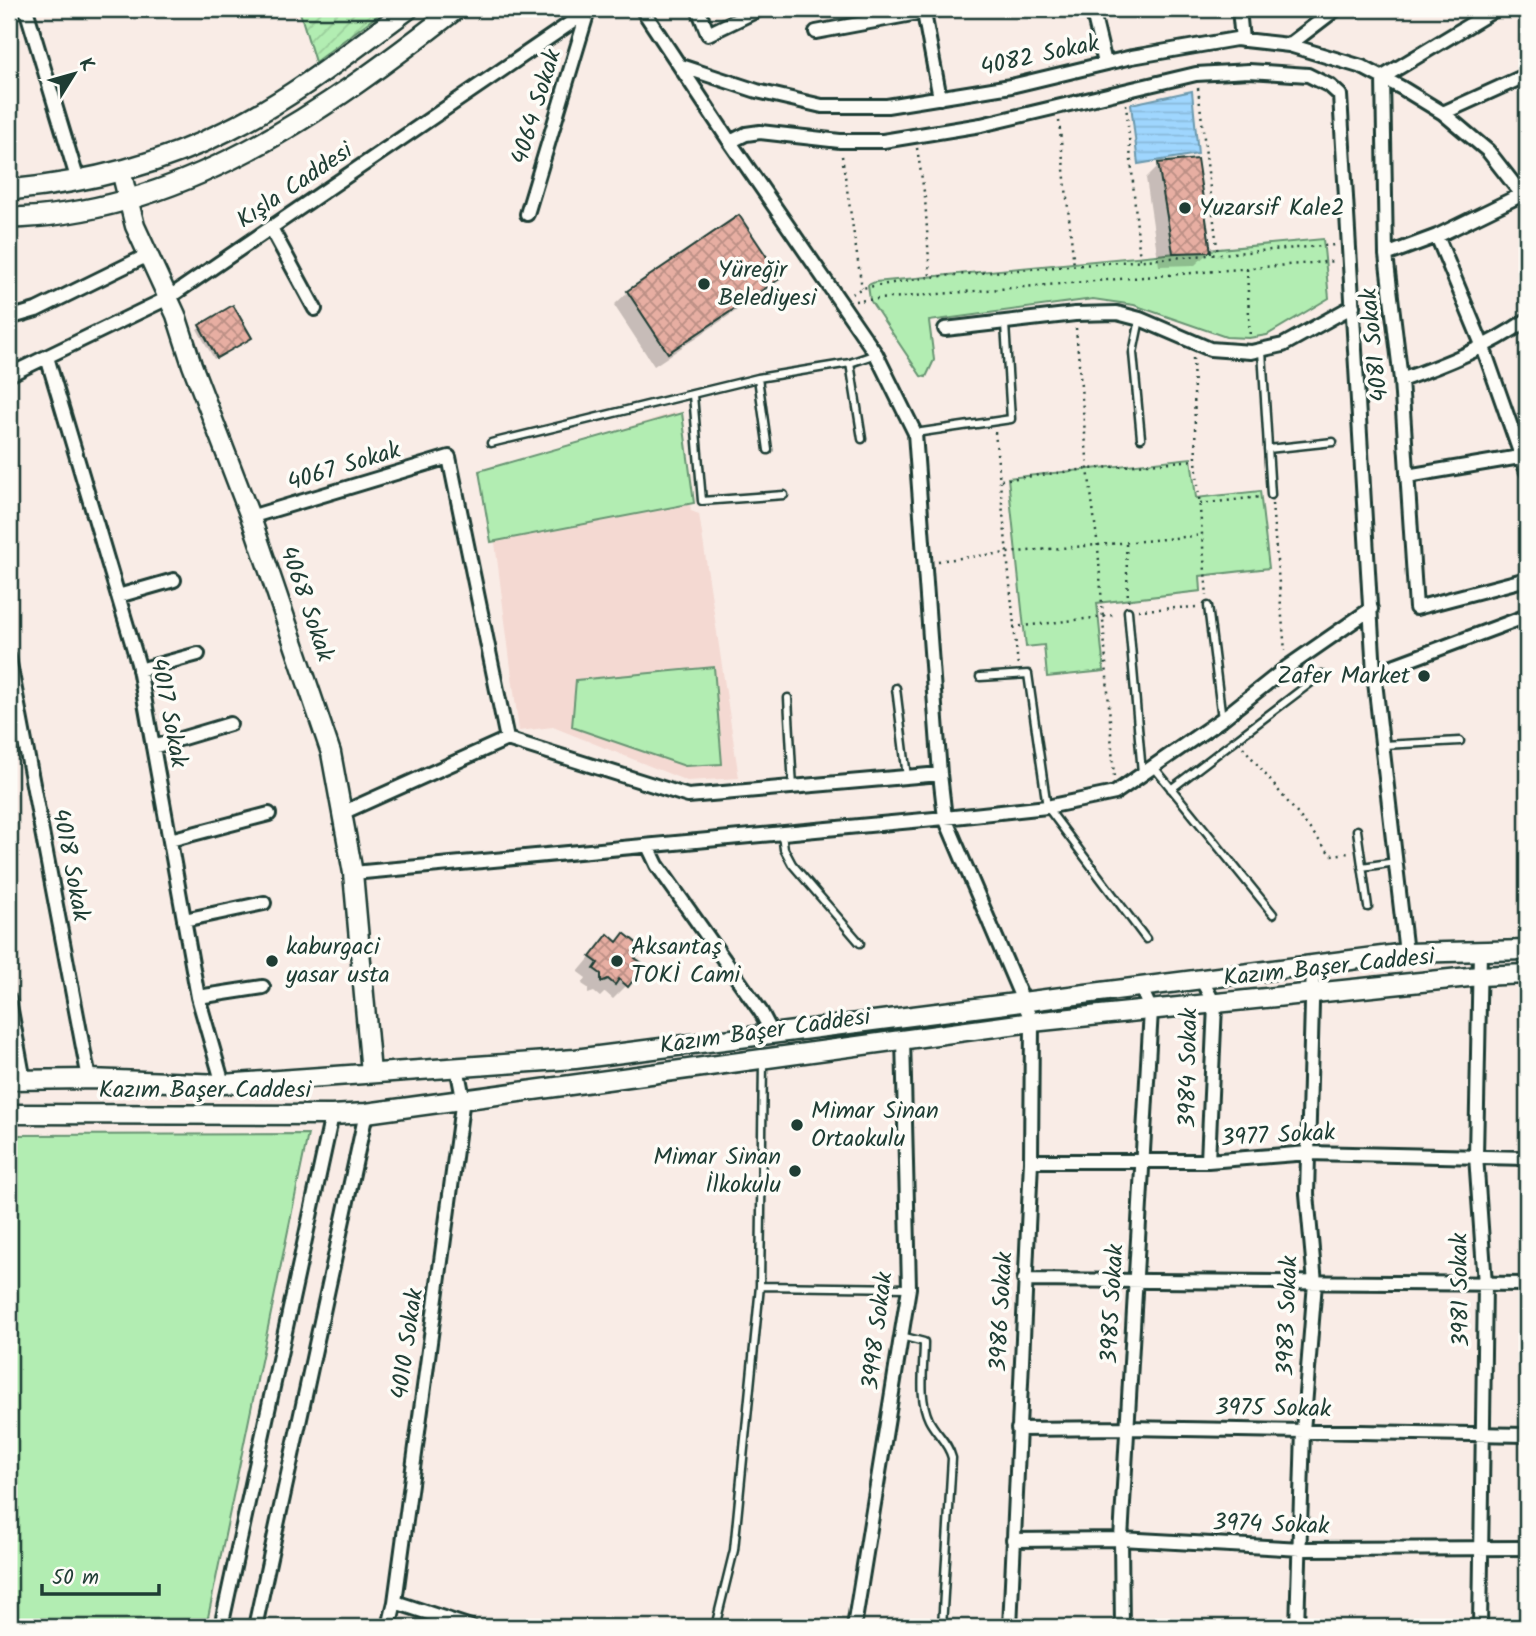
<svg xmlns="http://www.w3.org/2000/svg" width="1536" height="1636" font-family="Kalam,sans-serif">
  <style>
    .built { fill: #f4d9d2 }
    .green { fill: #b2edb2; stroke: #689573; stroke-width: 2 }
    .garden { fill: url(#garden-furrows); stroke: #689573; stroke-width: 2 }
    .water { fill: url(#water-rules); stroke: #6c99ad; stroke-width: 2 }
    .shadow { fill: #0003 }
    .building { fill: url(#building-cross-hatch); stroke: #1f3d34; stroke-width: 2 }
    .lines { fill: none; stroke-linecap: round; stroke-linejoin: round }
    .service-casing { stroke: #1f3d34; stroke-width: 11 }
    .minor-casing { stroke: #1f3d34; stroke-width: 18 }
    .secondary-casing { stroke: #1f3d34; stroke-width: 23 }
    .primary-casing { stroke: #1f3d34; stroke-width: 24 }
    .path { stroke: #1f3d34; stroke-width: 2.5; stroke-dasharray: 2 5; stroke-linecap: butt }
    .service { stroke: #fdfcf7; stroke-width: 6 }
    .minor { stroke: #fdfcf7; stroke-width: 12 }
    .secondary { stroke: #fdfcf7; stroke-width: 18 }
    .primary { stroke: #fdfcf7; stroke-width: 19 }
    .poi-dot { fill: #1f3d34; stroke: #fdfcf7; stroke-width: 2.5 }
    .labels { text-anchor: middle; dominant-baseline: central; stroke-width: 7; stroke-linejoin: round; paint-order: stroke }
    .street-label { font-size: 24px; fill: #1f3d34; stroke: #fdfcf7 }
    .poi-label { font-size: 24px; fill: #1f3d34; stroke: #fdfcf7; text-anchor: start }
  </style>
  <defs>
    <pattern id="garden-furrows" width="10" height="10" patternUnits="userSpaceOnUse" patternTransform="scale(1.75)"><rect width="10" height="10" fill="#b2edb2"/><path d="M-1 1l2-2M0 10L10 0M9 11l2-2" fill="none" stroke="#99cc9a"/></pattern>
    <pattern id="water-rules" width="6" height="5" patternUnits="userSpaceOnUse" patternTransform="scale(1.75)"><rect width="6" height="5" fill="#9fd6fe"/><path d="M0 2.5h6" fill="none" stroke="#88b9da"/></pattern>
    <pattern id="building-cross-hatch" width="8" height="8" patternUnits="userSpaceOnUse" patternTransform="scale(1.75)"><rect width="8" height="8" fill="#e7aea2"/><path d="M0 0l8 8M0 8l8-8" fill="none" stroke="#bb8f85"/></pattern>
  </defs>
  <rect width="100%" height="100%" fill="#f9ece6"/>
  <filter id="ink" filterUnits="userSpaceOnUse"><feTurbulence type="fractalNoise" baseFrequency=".0143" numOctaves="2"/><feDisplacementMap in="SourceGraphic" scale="14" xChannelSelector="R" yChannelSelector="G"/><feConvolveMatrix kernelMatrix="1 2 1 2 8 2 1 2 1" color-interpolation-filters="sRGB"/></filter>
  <g filter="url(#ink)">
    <path class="built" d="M676,412l15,99 8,3 40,264 -52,3 -134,-54 -34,4 -33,-259z"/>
    <path class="green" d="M1323,239l6,59 -62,37 -18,3 -23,-1 -92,-32 -41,-6 -164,22 5,39 -8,17 -5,-1 -51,-76 -2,-15 7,-3z
      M682,413l12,90 -203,39 -12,-71z
      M1191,458l5,40 64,-7 9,77 -69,8 1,15 -104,12 7,68 -57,6 -3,-32 -18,2 -18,-169z
      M714,667l8,97 -37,2 -113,-39 4,-47z
      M308,1134l-102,493h-197v-492z"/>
    <path class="garden" d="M299,9h87l-71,53z"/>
    <path class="water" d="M1192,91l6,63 -60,10 -7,-60z"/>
    <path class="shadow" d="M1159,165l50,87 -14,13 -36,1 -13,-88z
      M779,278l-13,13 -112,75 -40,-61 14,-13z
      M233,308l14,33 -33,18 -17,-30z
      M608,936l25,22 -6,27 -14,14 -8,-7 -5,5 -6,-5 -6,2v-6l-6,-4 4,-6 -8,-6z"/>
    <path class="building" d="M1197,159l14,93 -38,1 -15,-90z
      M739,215l42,63 -113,75 -41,-62z
      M233,305l19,33 -35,20 -18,-33z
      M624,933l19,15 -8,10 10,7 -17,22 -9,-8 -4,6 -7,-6 -7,3v-8l-7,-5 4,-6 -8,-6 18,-23 9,8z"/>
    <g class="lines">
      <defs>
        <path id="service" d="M1140,319l-7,34 8,85
          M1262,351l9,144
          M850,363l12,76
          M758,378l10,72
          M693,395l9,106 82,-6
          M915,433l96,-14 -6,-95
          M491,443l267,-65 92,-15 26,-9
          M1268,449l65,-7
          M1208,606l14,113
          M1128,611l14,162
          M980,677l48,-3 19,133 99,132
          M896,688l11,89
          M788,698l5,90
          M1383,745l77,-4
          M1153,766l120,148
          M1171,789l151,-115
          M1357,830l11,77
          M782,834l2,15 8,15 68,79
          M1362,867l34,-5
          M760,1286l149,2
          M901,1336l23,6c0,25 -6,55 5,78 7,14 19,22 23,38l-10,169
          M715,1627l19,-77 26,-264 3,-224"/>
        <path id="minor" d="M26,9l52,172
          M642,9l88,133 146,212 39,79 25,341 5,44 87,204 -1,139 -21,466
          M698,9l10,25 52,-25
          M1092,9l13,54
          M1239,9l3,31
          M1496,9l-113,68 3,178 15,125 15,228 111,-29
          M924,13l16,85
          M816,32l123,-23
          M1289,45l47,-36
          M681,66l76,25 65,15h65l124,-20 121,-29 104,-18 53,6 73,22 40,21 41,25 45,38 39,50
          M1443,113l84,-38
          M730,142l16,-8 14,-2 80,9h43l98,-16 215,-51 53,-3 59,4 22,11 10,9 34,578 32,280
          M527,214l61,-203
          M271,228l44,81
          M1437,236l46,111 44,125
          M1386,255l51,-19 90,-44
          M9,318l27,-8 112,-55
          M945,329l130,-15 42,-1 23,6 70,30 41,3 32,-7 70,-39
          M47,357l91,306 60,334 25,87
          M9,375l159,-77 423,-289
          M1401,380c45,-16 87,-33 126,-60
          M1407,476l113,-19 7,-3
          M250,517l199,-60 58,282
          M118,596l56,-16
          M9,658l80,421
          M139,670l59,-16
          M1374,673l153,-57
          M153,747l77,-23
          M342,813l165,-74 181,57 252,-22
          M170,840l99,-26
          M648,846l9,19 104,147 11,21
          M353,873l592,-55 102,-11 68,-14 107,-74 64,-51 85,-59
          M184,920l80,-17
          M1480,951l-4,205 9,128 -5,343
          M1201,979l14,26 -7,156
          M198,997l65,-10
          M9,999l15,82
          M1031,1161h177l100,-8 219,5
          M1024,1280l503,4
          M1018,1429l109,-1 400,7
          M1013,1540l108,-1 180,10 226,-1
          M395,1602l76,25
          M221,1627l111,-512
          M255,1627l111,-514
          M389,1627l6,-25 68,-504 -6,-31
          M854,1627l55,-339 -6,-250
          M1122,1627l-1,-88 30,-529 -11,-24
          M1297,1627l6,-196 12,-148 -8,-89 6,-229"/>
        <path id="secondary" d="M121,171l14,55 41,89 16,50 61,159 78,229 22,120 18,200
          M9,1080l80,-1 134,5 352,-25 831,-106 121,-3
          M9,1114l323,1 34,-2 666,-91 447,-46 48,-2"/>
        <path id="primary" d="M9,190c75,-7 151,-25 219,-60 65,-32 122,-78 180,-121
          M9,218c171,-3 318,-108 447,-209"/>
      </defs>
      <use href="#service" class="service-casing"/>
      <use href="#minor" class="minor-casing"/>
      <use href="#secondary" class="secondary-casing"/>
      <use href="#primary" class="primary-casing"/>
      <path class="path" d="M1198,88l20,167
        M1126,104l14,157
        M1059,121l15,145
        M917,148l8,50 5,79
        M842,156l20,132
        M1247,269l3,70
        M852,294l10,-6 68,-11 405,-32
        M855,301l481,-40
        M1076,328l12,141 10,78 16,231
        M1193,358l3,102 11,136
        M995,432l23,234
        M1001,480l87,-11 108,-9
        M1200,504l59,-7
        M1272,504l13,147
        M1126,544l2,57
        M938,561c88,-12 176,-16 265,-26
        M1138,610l59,-3
        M1013,627l90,-10 14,-3
        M1243,747l88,108 18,-2"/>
      <use href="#service" class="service"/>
      <use href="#minor" class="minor"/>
      <use href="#secondary" class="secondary"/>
      <use href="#primary" class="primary"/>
    </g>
  </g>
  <g class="poi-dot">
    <circle cx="1185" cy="208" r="7"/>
    <circle cx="704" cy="284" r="7"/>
    <circle cx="1424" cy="676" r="7"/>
    <circle cx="272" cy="961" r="7"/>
    <circle cx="617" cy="961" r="7"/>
    <circle cx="797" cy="1125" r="7"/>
    <circle cx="795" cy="1171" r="7"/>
  </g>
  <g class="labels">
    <g class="street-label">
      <text transform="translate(1040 56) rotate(-12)">4082 Sokak</text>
      <text transform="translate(537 107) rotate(-73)">4064 Sokak</text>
      <text transform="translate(295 186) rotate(-34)">Kışla Caddesi</text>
      <text transform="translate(1375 345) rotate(-96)">4081 Sokak</text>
      <text transform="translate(344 467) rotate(-17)">4067 Sokak</text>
      <text transform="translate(306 604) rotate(71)">4068 Sokak</text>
      <text transform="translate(168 713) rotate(79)">4017 Sokak</text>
      <text transform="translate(70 865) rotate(79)">4018 Sokak</text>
      <text transform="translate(1329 968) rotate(-6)">Kazım Başer Caddesi</text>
      <text transform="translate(765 1032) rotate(-8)">Kazım Başer Caddesi</text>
      <text transform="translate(1189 1068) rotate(-89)">3984 Sokak</text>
      <text x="205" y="1090">Kazım Başer Caddesi</text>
      <text transform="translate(1278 1136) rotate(-3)">3977 Sokak</text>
      <text transform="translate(1461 1290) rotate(-91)">3981 Sokak</text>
      <text transform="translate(1113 1304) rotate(-87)">3985 Sokak</text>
      <text transform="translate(1002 1312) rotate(-87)">3986 Sokak</text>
      <text transform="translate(1288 1316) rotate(-88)">3983 Sokak</text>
      <text transform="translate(878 1331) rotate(-83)">3998 Sokak</text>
      <text transform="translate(408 1344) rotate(-82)">4010 Sokak</text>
      <text transform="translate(1273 1409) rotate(1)">3975 Sokak</text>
      <text transform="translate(1271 1525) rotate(2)">3974 Sokak</text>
    </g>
    <g class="poi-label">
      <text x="1199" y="208">Yuzarsif Kale2</text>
      <text x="718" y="270">Yüreğir<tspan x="718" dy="28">Belediyesi</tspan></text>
      <text x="1410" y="676" text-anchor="end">Zafer Market</text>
      <text x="286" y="947">kaburgaci<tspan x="286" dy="28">yasar usta</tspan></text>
      <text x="631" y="947">Aksantaş<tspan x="631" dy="28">TOKİ Cami</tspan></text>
      <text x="811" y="1111">Mimar Sinan<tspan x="811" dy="28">Ortaokulu</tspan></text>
      <text x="781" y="1157" text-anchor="end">Mimar Sinan<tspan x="781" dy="28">İlkokulu</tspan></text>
    </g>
  </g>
  <rect width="1536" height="1636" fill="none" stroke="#fdfcf7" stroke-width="35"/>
  <rect x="18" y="18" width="1501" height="1601" fill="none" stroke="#1f3d34" stroke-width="2.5" filter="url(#ink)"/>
  <g transform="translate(74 74) rotate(53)" stroke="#fdfcf7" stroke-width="5" paint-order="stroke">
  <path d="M0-5L12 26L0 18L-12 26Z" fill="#1f3d34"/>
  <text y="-10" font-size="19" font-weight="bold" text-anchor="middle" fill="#1f3d34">K</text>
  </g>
  <path d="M42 1584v10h117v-10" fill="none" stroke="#1f3d34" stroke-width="3.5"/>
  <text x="52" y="1584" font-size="21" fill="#1f3d34" stroke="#fdfcf7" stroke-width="5" paint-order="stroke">50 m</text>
</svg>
